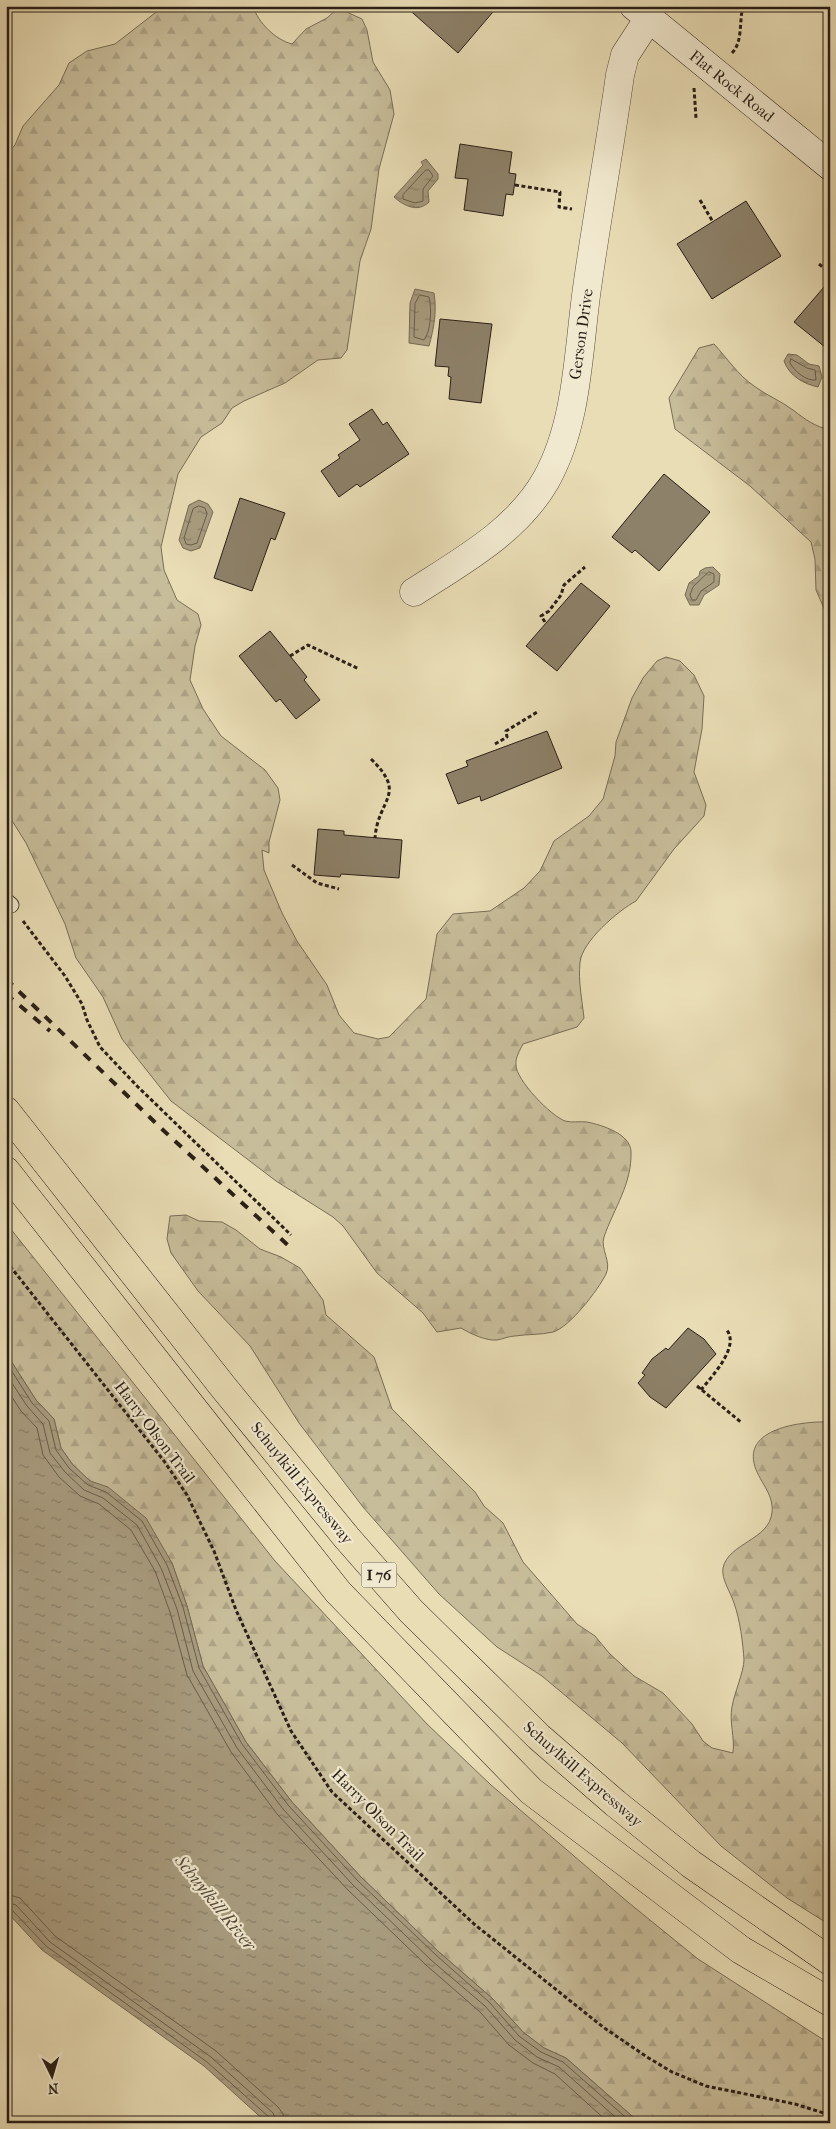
<svg xmlns="http://www.w3.org/2000/svg" width="836" height="2129" font-family="'IM FELL French Canon',serif">
  <style>
    .forest { fill: url(#forest-firs); stroke: #786e58 }
    .water { fill: url(#water-ripples); stroke: #756a55 }
    .lines { fill: none; stroke-linecap: round; stroke-linejoin: round }
    .shore { stroke: #685d4b; stroke-width: 1 }
    .building { fill: #8d8169; stroke: #291e17 }
    .lane-casing { stroke: #594e3e; stroke-width: 17 }
    .street-casing { stroke: #594e3e; stroke-width: 29 }
    .secondary-casing { stroke: #291e17; stroke-width: 29 }
    .highway-casing { stroke: #291e17; stroke-width: 29 }
    .path { stroke: #291e17; stroke-width: 3; stroke-dasharray: 4 2.5; stroke-linecap: butt }
    .lane { stroke: #f1e9cf; stroke-width: 15 }
    .street { stroke: #f1e9cf; stroke-width: 28 }
    .secondary { stroke: #f1e9cf; stroke-width: 28 }
    .highway { stroke: #e9ddb5; stroke-width: 28 }
    .rail { stroke: #291e17; stroke-width: 4; stroke-dasharray: 9 9; stroke-linecap: butt }
    .labels { text-anchor: middle; dominant-baseline: central; stroke-width: 4.5; stroke-linejoin: round; paint-order: stroke }
    .shield { fill: #f1e9cf; stroke: #655b4e; stroke-width: 1 }
    .shield-label { font-size: 15px; font-weight: bold; fill: #291e17 }
    .street-label { font-size: 16px; fill: #291e17; stroke: #f1e9cf }
    .water-label { font-size: 18px; font-style: italic; fill: #554a3b; stroke: #f1e9cf }
  </style>
  <defs>
    <pattern id="forest-firs" width="22" height="20" patternUnits="userSpaceOnUse" patternTransform="scale(1.25)"><rect width="22" height="20" fill="#c8bd9a"/><path d="M5 1l3.5 6h-7zM16 11l3.5 6h-7z" fill="#aca284"/></pattern>
    <pattern id="water-ripples" width="26" height="14" patternUnits="userSpaceOnUse" patternTransform="scale(1.25)"><rect width="26" height="14" fill="#a89c7f"/><path d="M2 4q2-2 4 0t4 0M15 11q2-2 4 0t4 0" fill="none" stroke="#897f67"/></pattern>
  </defs>
  <rect width="100%" height="100%" fill="#e9ddb5"/>
  <filter id="stains"><feTurbulence type="fractalNoise" baseFrequency=".004" numOctaves="4"/><feColorMatrix values="0 0 0 0 .2 0 0 0 0 .09 0 0 0 0 .02 0 0 0 .5 -.17"/></filter>
  <radialGradient id="worn" r=".72"><stop offset=".6" stop-color="#630" stop-opacity="0"/><stop offset="1" stop-color="#630" stop-opacity=".3"/></radialGradient>
  <path class="forest" d="M164,6h89c5,17 23,34 39,38l14,-15 21,-11 11,-10 24,11 5,11 6,32 17,28 4,24 -15,55 -8,60 -11,32 -13,89 -6,8 -23,2 -33,23 -41,18 -12,7 -10,15 -21,14 -23,37 -17,73 3,23 13,30 21,14 3,11 -6,21 -5,34 13,29 18,27 44,34 13,18 2,12 -11,42v11l-7,-3 2,20 18,43 15,28 30,44 12,30 15,18 24,6 11,-2 37,-38 11,-65 16,-20 37,-3 34,-23 16,-17 14,-30 35,-25 14,-17 12,-43 1,-14 16,-44 11,-20 14,-17 9,-4 14,4 14,14 10,21 -2,33 -8,43 12,33 -2,11 -30,33 -38,52c-17,9 -55,41 -56,62 -2,17 2,37 4,55l-7,9 -54,17c-3,6 -8,14 -7,21 0,15 35,51 49,56 6,2 15,0 22,1 15,3 44,12 44,30 1,32 -17,56 -27,85 -4,12 8,25 2,37 -8,16 -36,53 -53,58 -12,3 -26,2 -38,4 -6,0 -12,3 -18,4 -11,1 -26,-6 -36,-12l-24,4 -14,-19 -46,-40 -34,-47 -10,-9 -57,-36 -105,-80 -49,-62 -19,-42 -27,-39 -11,-34 -39,-81 -20,-32v-656l9,-10 8,-19 36,-41 10,-22 18,-12 28,-7z
    M714,344c13,14 24,31 40,42 12,9 27,15 39,24 13,10 21,16 37,20v192l-14,-32 -1,-31 -4,-17 -61,-56 -75,-57 -6,-31 30,-50z
    M186,1215l13,6 23,1 14,8 24,19 21,8 19,11 23,32 3,15 48,42 18,52 83,83 9,14 19,17 20,39 54,62 18,12 14,17 25,23 29,17 29,31 11,17 9,7 21,5c2,-16 -4,-31 -1,-46 2,-13 12,-36 12,-47 -1,-17 -4,-40 -10,-57 -3,-10 -13,-24 -11,-35 5,-25 47,-28 49,-56 2,-19 -14,-31 -18,-49 -8,-36 51,-42 76,-41v503l-43,-27 -66,-52 -99,-103 -80,-67 -45,-29 -58,-53 -76,-87 -64,-84 -49,-77 -52,-55 -27,-38 -4,-14 3,-23z
    M6,1223l269,338 152,163 64,61 138,118 69,56 132,85v79h-190l-74,-65 -22,-10 -21,-16 -30,-33 -54,-47 -78,-75 -69,-75 -46,-60 -43,-76 -16,-60 -15,-43 -64,-75 -18,-7 -17,-16 -12,-17 -7,-29 -18,-19 -30,-47z"/>
  <path class="water" d="M426,159l12,15v5l-10,12 1,11c-11,11 -25,4 -35,-5l29,-32 -2,-3z
    M415,289l19,4c3,18 0,35 -5,53l-20,-3 1,-40z
    M788,354l9,1 12,9 10,2 3,11 -4,10c-14,-3 -29,-11 -34,-26z
    M199,500l9,4 5,8 -13,36 -9,3 -8,-3 -4,-8 10,-35z
    M713,567l7,7 -1,11 -15,10 -5,10h-9l-5,-10 4,-12 10,-7 1,-5 5,-3z
    M6,1353l30,47 18,19 7,29 12,17 17,16 18,6 38,31 26,45 15,43 16,60 43,76 46,60 69,75 78,75 54,47 30,33 21,16 22,10 74,65h-373l-63,-57 -162,-116 -36,-39z"/>
  <g class="lines">
    <path class="shore" d="M426,170h3l4,6 -10,13v12l-8,2 -12,-4v-4z
      M420,295l9,2c3,12 2,34 -5,43l-10,-3 1,-33z
      M791,359l16,9 8,2 1,10c-10,1 -21,-8 -26,-17z
      M199,506l6,2 2,6 -10,29 -6,2 -5,-1 -2,-6 9,-29z
      M709,572l5,2v8l-13,9 -5,9h-4l-2,-5 3,-8z
      M6,1362l26,41 17,18 7,29 13,18 19,17 18,7 36,29 25,44 16,42 16,61 43,76 46,61 70,76 78,74 53,47 30,34 22,16 22,10 69,61
      M6,1374l21,32 16,18 7,29 15,19 19,18 19,8 34,27 24,43 16,41 16,62 44,77 46,61 70,76 78,75 54,46 30,34 22,17 22,10 63,56
      M6,1388l15,23 16,17 6,27 16,22 21,19 19,8 32,26 24,41 15,41 17,63 44,77 46,62 71,76 78,75 54,47 29,33 24,18 22,11 54,49
      M6,1894l14,4 35,38 161,115 62,56 5,7 1,9
      M6,1902l10,3 34,37 161,115 62,56 4,10
      M6,1908l6,2 34,36 161,116 62,55 1,6"/>
  </g>
  <path class="building" d="M405,6h93l-40,47z
    M460,144l52,8 -3,21 7,1 -3,21 -7,-1 -3,22 -39,-6 4,-31 -13,-1z
    M746,201l35,55 -69,43 -35,-55z
    M830,280v71l-36,-29z
    M440,319l52,5 -11,79 -32,-4 2,-22 -3,-1 1,-9 -14,-1z
    M372,409l11,16 4,-3 22,32 -49,33 -3,-3 -18,13 -18,-26 19,-13 -2,-3 22,-15 -11,-16z
    M664,474l46,38 -51,59 -24,-21 -3,3 -20,-16z
    M240,498l45,15 -10,27 -4,-2 -19,53 -38,-13z
    M581,583l29,23 -53,65 -31,-25z
    M270,631l37,46 -3,3 16,20 -24,19 -16,-20 -4,3 -37,-46z
    M547,731l15,37 -81,33 -1,-5 -22,8 -12,-30 22,-8 -2,-5z
    M318,829l26,2v4l58,5 -3,38 -58,-4 -1,3 -26,-2z
    M688,1328l16,11 12,15 -50,54 -16,-11 -12,-14 7,-8 -3,-2 10,-14 14,-11 2,2z"/>
  <g class="lines">
    <defs>
      <path id="lane" d="M6,901l5,4"/>
      <path id="street" d="M414,592c48,-31 103,-61 132,-112 32,-57 32,-128 41,-192 10,-71 23,-142 33,-213l5,-20 24,-37"/>
      <path id="secondary" d="M634,6l196,160"/>
      <path id="highway" d="M6,1111l218,277 123,150 64,73 128,126 76,66 76,61 139,97
        M6,1171l332,421 193,199 210,159 89,52"/>
    </defs>
    <use href="#lane" class="lane-casing"/>
    <use href="#street" class="street-casing"/>
    <use href="#secondary" class="secondary-casing"/>
    <use href="#highway" class="highway-casing"/>
    <path class="path" d="M732,53c11,-11 7,-32 11,-47
      M694,88l2,30
      M515,185l45,7 -1,15 13,2
      M700,200l13,22
      M819,264l11,9
      M545,622l-4,-6 8,-5 12,-16 3,-10 21,-18
      M290,656l18,-11 51,24
      M495,744l12,-7 -1,-6 33,-20
      M371,759c37,36 7,39 4,79
      M292,865l25,18 22,6
      M23,921l42,55 17,28 5,16 13,27 37,39 154,149
      M6,1261l158,200 23,34 27,56 22,59 55,121 41,61 142,132 129,103 44,30 25,15 34,14 89,18 35,11
      M697,1386l45,37
      M701,1390c11,-14 40,-44 25,-61"/>
    <use href="#lane" class="lane"/>
    <use href="#street" class="street"/>
    <use href="#secondary" class="secondary"/>
    <use href="#highway" class="highway"/>
    <path class="rail" d="M6,979l157,151 128,118
      M6,994l44,37"/>
  </g>
  <g class="labels">
    <rect class="shield" x="361.5" y="1562.5" width="35" height="25" rx="4"/>
    <g class="shield-label">
      <text x="379" y="1575">I 76</text>
    </g>
    <g class="street-label">
      <text transform="translate(732 86) rotate(39)">Flat Rock Road</text>
      <text transform="translate(581 334) rotate(-82)">Gerson Drive</text>
      <text transform="translate(155 1432) rotate(53)">Harry Olson Trail</text>
      <text transform="translate(302 1483) rotate(51)">Schuylkill Expressway</text>
      <text transform="translate(583 1774) rotate(41)">Schuylkill Expressway</text>
      <text transform="translate(378 1815) rotate(45)">Harry Olson Trail</text>
    </g>
    <g class="water-label">
      <text transform="translate(215 1903) rotate(51)">Schuylkill River</text>
    </g>
  </g>
  <rect width="836" height="2129" fill="none" stroke="#e9ddb5" stroke-width="25"/>
  <rect x="8" y="8" width="821" height="2114" fill="none" stroke="#291e17" stroke-width="2.5"/>
  <rect x="12" y="12" width="811" height="2104" fill="none" stroke="#291e17"/>
  <g transform="translate(52 2076) rotate(175)" stroke="#f1e9cf" stroke-width="4" paint-order="stroke">
  <path d="M0-4L9 19L0 12L-9 19Z" fill="#291e17"/>
  <text y="-8" font-size="14" font-weight="bold" text-anchor="middle" fill="#291e17">N</text>
  </g>
  <rect width="100%" height="100%" filter="url(#stains)"/>
  <rect width="100%" height="100%" fill="url(#worn)"/>
</svg>
